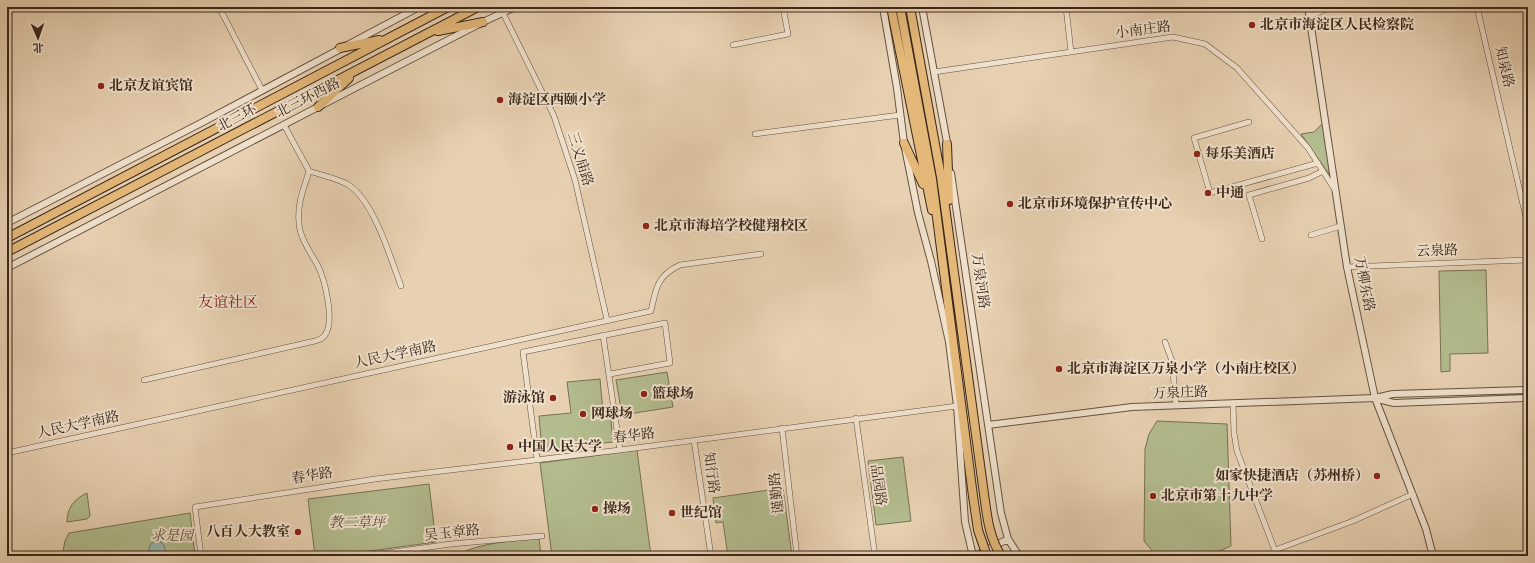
<svg xmlns="http://www.w3.org/2000/svg" width="1535" height="563" font-family="'Libre Bodoni','Noto Serif SC',serif">
  <style>
    .green { fill: #b3bc8e; stroke: #767254 }
    .water { fill: #97b7b0; stroke: #727d74 }
    .lines { fill: none; stroke-linecap: round; stroke-linejoin: round }
    .minor-casing { stroke: #66523f; stroke-width: 6 }
    .tertiary-casing { stroke: #66523f; stroke-width: 8 }
    .trunk-casing { stroke: #3a2719; stroke-width: 10 }
    .minor { stroke: #f0e1cd; stroke-width: 5 }
    .tertiary { stroke: #f0e1cd; stroke-width: 6 }
    .trunk { stroke: #e4b879; stroke-width: 8 }
    .trunk-bridge-casing { stroke: #3a2719; stroke-width: 10; stroke-linecap: butt }
    .trunk-bridge { stroke: #e4b879; stroke-width: 8 }
    .poi-dot { fill: #8f2418; stroke: #f0e1cd; stroke-width: 1.5 }
    .labels { text-anchor: middle; dominant-baseline: central; stroke-width: 4; stroke-linejoin: round; paint-order: stroke }
    .poi-label { font-size: 14px; font-weight: bold; fill: #3a2719; stroke: #f0e1cd; text-anchor: start }
    .street-label { font-size: 14px; fill: #3a2719; stroke: #f0e1cd }
    .park-label { font-size: 14px; font-style: italic; fill: #584c36; stroke: #f0e1cd }
    .neighbourhood-label { font-size: 15px; fill: #7a1f14; stroke: #f0e1cd }
  </style>
  <rect width="100%" height="100%" fill="#e8d1b2"/>
  <filter id="stains"><feTurbulence type="fractalNoise" baseFrequency=".005" numOctaves="4"/><feColorMatrix values="0 0 0 0 .2 0 0 0 0 .09 0 0 0 0 .02 0 0 0 .5 -.17"/></filter>
  <radialGradient id="worn" r=".72"><stop offset=".6" stop-color="#630" stop-opacity="0"/><stop offset="1" stop-color="#630" stop-opacity=".3"/></radialGradient>
  <path class="green" d="M1324,122l7,55 -30,-43 13,-2z
    M1486,270l2,83 -38,1v17l-9,1 -2,-101z
    M667,372l6,35 -51,8 -6,-35z
    M600,379l3,32h7l3,31 -71,8 -3,-34 32,-3 -4,-31z
    M1157,421l70,3 4,122 -23,10h-48l-6,-3 -10,-12 1,-92 4,-15z
    M637,450l14,106h-99l-12,-93z
    M903,457l8,64 -35,4 -8,-64z
    M429,484l7,58 -103,14h-18l-7,-57z
    M783,488l9,68h-64l-5,-34 -7,1 -3,-25z
    M87,493l3,23 -3,3 -20,3c0,-14 7,-23 20,-29z
    M190,513l5,43h-133l3,-15 4,-8z
    M539,538l2,18h-78v-4c24,-10 50,-11 76,-14z"/>
  <path class="water" d="M149 549a8 8 0 1 1 16 0a8 8 0 1 1-16 0Z"/>
  <g class="lines">
    <defs>
      <path id="minor" d="M219,7l43,83
        M1066,7l5,45
        M1477,7l51,219
        M503,13l51,103 21,64 32,140
        M1310,16l21,-9
        M733,45l55,-11 -5,-27
        M934,72l239,-35 32,7 32,24 71,80 27,42
        M1249,122l-55,16 16,55 108,-30
        M284,125l25,46c12,4 27,7 38,13 27,16 43,73 54,102
        M755,134l145,-19
        M1311,235l30,-9
        M1262,239l-13,-44 60,-17 14,-7
        M1347,267l181,-7
        M603,335l17,115
        M1165,342l7,19 4,44
        M144,380l171,-39c4,-1 8,-3 10,-6 10,-13 0,-55 -7,-69 -7,-13 -19,-29 -19,-44 -2,-18 5,-34 10,-51
        M1233,403l1,30 3,18 40,105
        M856,418l19,138
        M782,428l15,128
        M694,440l17,116
        M7,453l644,-142c5,-23 6,-35 29,-46l81,-11
        M537,459l-14,-107 142,-29 5,40 -60,11
        M1275,550l78,-29 60,-27
        M201,556l-6,-49 180,-28 245,-29 337,-44
        M365,556l86,-12 91,-8"/>
      <path id="tertiary" d="M883,7l14,81 7,55 14,70 13,48 18,81 8,64 8,116 8,34
        M922,7l26,141
        M1308,7l39,260 28,131 51,131 7,27
        M951,173l50,340 7,26 11,17
        M7,223l196,-101 216,-115
        M7,268l311,-161 165,-85 32,-15
        M1378,399l16,4 134,-5
        M988,425l144,-18 243,-9 18,-4 135,-4
        M975,556l33,-17"/>
      <path id="trunk" d="M891,7l41,203
        M900,7l32,172 41,317
        M910,7l31,170 43,317
        M438,31l45,-9
        M340,48l39,-8
        M318,107l31,-29
        M904,143l19,41
        M947,144l2,56
        M7,238l441,-231
        M7,252l471,-245"/>
    </defs>
    <use href="#minor" class="minor-casing"/>
    <use href="#tertiary" class="tertiary-casing"/>
    <use href="#trunk" class="trunk-casing"/>
    <use href="#minor" class="minor"/>
    <use href="#tertiary" class="tertiary"/>
    <use href="#trunk" class="trunk"/>
    <defs>
      <path id="trunk-bridge" d="M984,494c3,22 5,43 17,62
        M973,496l5,34 9,26"/>
    </defs>
    <use href="#trunk-bridge" class="trunk-bridge-casing"/>
    <use href="#trunk-bridge" class="trunk-bridge"/>
  </g>
  <g class="poi-dot">
    <circle cx="1252" cy="25" r="4"/>
    <circle cx="101" cy="86" r="4"/>
    <circle cx="500" cy="100" r="4"/>
    <circle cx="1197" cy="154" r="4"/>
    <circle cx="1208" cy="193" r="4"/>
    <circle cx="1010" cy="204" r="4"/>
    <circle cx="646" cy="226" r="4"/>
    <circle cx="1059" cy="369" r="4"/>
    <circle cx="644" cy="394" r="4"/>
    <circle cx="553" cy="398" r="4"/>
    <circle cx="583" cy="414" r="4"/>
    <circle cx="510" cy="447" r="4"/>
    <circle cx="1377" cy="476" r="4"/>
    <circle cx="1153" cy="496" r="4"/>
    <circle cx="595" cy="509" r="4"/>
    <circle cx="672" cy="513" r="4"/>
    <circle cx="298" cy="532" r="4"/>
  </g>
  <g class="labels">
    <g class="poi-label">
      <text x="1260" y="25">北京市海淀区人民检察院</text>
      <text x="109" y="86">北京友谊宾馆</text>
      <text x="508" y="100">海淀区西颐小学</text>
      <text x="1205" y="154">每乐美酒店</text>
      <text x="1216" y="193">中通</text>
      <text x="1018" y="204">北京市环境保护宣传中心</text>
      <text x="654" y="226">北京市海培学校健翔校区</text>
      <text x="1067" y="369">北京市海淀区万泉小学（小南庄校区）</text>
      <text x="652" y="394">篮球场</text>
      <text x="545" y="398" text-anchor="end">游泳馆</text>
      <text x="591" y="414">网球场</text>
      <text x="518" y="447">中国人民大学</text>
      <text x="1369" y="476" text-anchor="end">如家快捷酒店（苏州桥）</text>
      <text x="1161" y="496">北京市第十九中学</text>
      <text x="603" y="509">操场</text>
      <text x="680" y="513">世纪馆</text>
      <text x="290" y="532" text-anchor="end">八百人大教室</text>
    </g>
    <g class="street-label">
      <text transform="translate(1143 30) rotate(-7)">小南庄路</text>
      <text transform="translate(1504 67) rotate(77)">知泉路</text>
      <text transform="translate(308 98) rotate(-27)">北三环西路</text>
      <text transform="translate(237 118) rotate(-28)">北三环</text>
      <text transform="translate(580 159) rotate(73)">三义庙路</text>
      <text transform="translate(1437 251) rotate(-2)">云泉路</text>
      <text transform="translate(980 281) rotate(82)">万泉河路</text>
      <text transform="translate(1364 284) rotate(79)">万柳东路</text>
      <text transform="translate(395 355) rotate(-12)">人民大学南路</text>
      <text transform="translate(1180 393) rotate(-2)">万泉庄路</text>
      <text transform="translate(78 425) rotate(-12)">人民大学南路</text>
      <text transform="translate(634 436) rotate(-7)">春华路</text>
      <text transform="translate(711 473) rotate(82)">知行路</text>
      <text transform="translate(312 476) rotate(-9)">春华路</text>
      <text transform="translate(878 485) rotate(82)">品园路</text>
      <text transform="translate(777 493) rotate(-96)">谨勤路</text>
      <text transform="translate(452 533) rotate(-6)">吴玉章路</text>
    </g>
    <g class="park-label">
      <text x="357" y="523">教二草坪</text>
      <text x="172" y="536">求是园</text>
    </g>
    <g class="neighbourhood-label">
      <text x="228" y="302">友谊社区</text>
    </g>
  </g>
  <rect width="1535" height="563" fill="none" stroke="#e8d1b2" stroke-width="24"/>
  <rect x="8" y="8" width="1519" height="547" fill="none" stroke="#3a2719" stroke-width="2"/>
  <rect x="12" y="12" width="1511" height="539" fill="none" stroke="#3a2719"/>
  <g transform="translate(38 38) rotate(178)" stroke="#f0e1cd" stroke-width="3" paint-order="stroke">
  <path d="M0-3L7 15L0 10L-7 15Z" fill="#3a2719"/>
  <text y="-6" font-size="11" font-weight="bold" text-anchor="middle" fill="#3a2719">北</text>
  </g>
  <rect width="100%" height="100%" filter="url(#stains)"/>
  <rect width="100%" height="100%" fill="url(#worn)"/>
</svg>
